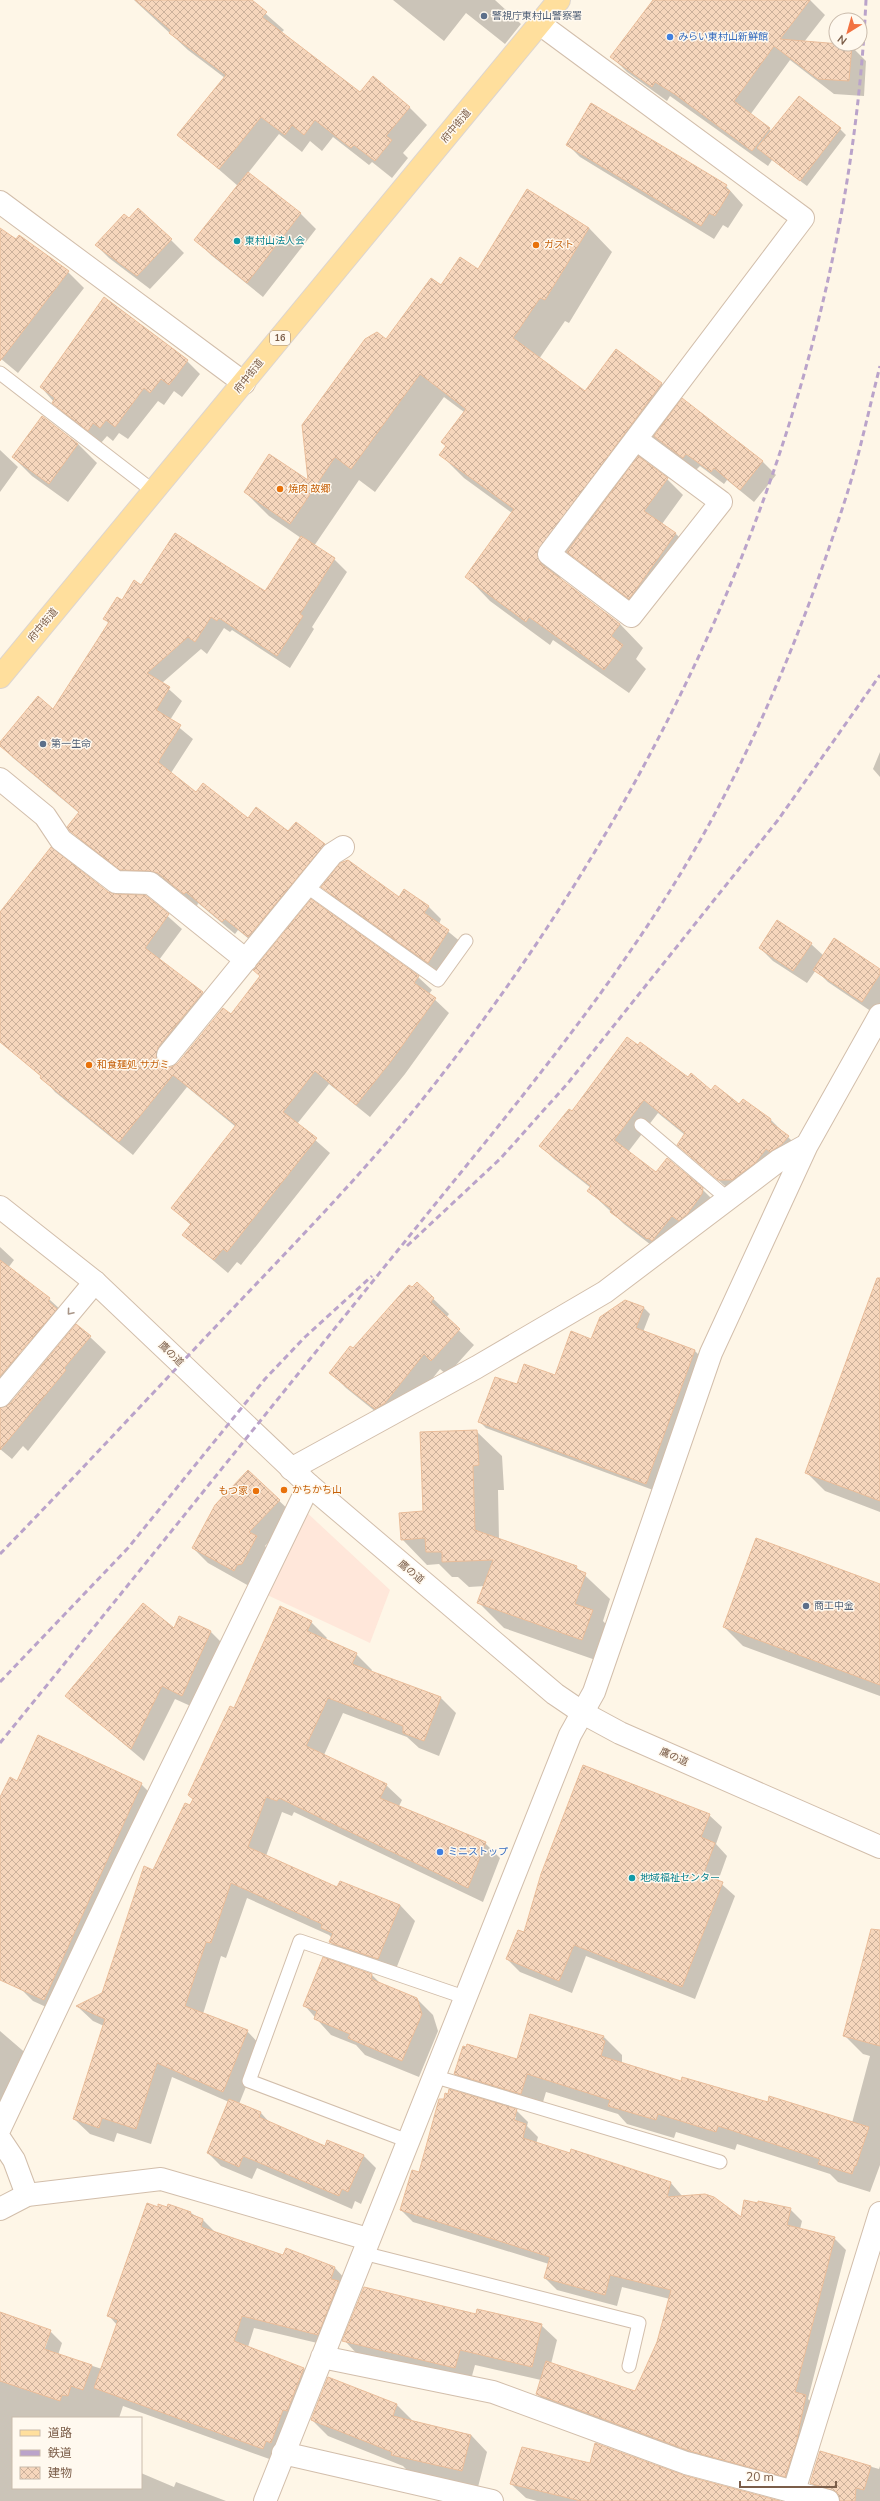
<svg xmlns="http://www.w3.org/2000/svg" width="880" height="2501" font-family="'Nunito Sans','Noto Sans JP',sans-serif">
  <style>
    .commercial { fill: #ffe7da }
    .shadow { fill: #0003; fill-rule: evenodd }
    .building { fill: url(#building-cross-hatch); stroke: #eabd9a }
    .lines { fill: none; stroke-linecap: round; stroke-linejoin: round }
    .service-casing { stroke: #d2beab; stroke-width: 15 }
    .minor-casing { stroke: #d2beab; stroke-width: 24 }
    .tertiary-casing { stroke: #d2beab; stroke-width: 24 }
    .primary-casing { stroke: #ddd5cf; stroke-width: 24 }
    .service { stroke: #fff; stroke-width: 13 }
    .minor { stroke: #fff; stroke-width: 22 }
    .tertiary { stroke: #fff; stroke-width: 22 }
    .primary { stroke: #ffdf9d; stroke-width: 22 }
    .rail { stroke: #baa3ca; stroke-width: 3; stroke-dasharray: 6 4; stroke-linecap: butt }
    .oneway { stroke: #a99688 }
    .service-dot { fill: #5c6f8a; stroke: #fff9ef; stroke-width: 1.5 }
    .shop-dot { fill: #3f7fe0; stroke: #fff9ef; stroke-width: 1.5 }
    .culture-dot { fill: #0f9aa8; stroke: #fff9ef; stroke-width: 1.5 }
    .food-dot { fill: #e8710a; stroke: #fff9ef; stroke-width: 1.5 }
    .labels { text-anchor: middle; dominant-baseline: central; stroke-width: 3; stroke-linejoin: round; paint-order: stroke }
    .shield { fill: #fff9ef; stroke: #a38c7a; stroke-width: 1 }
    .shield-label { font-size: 9px; font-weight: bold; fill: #7b5d48 }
    .service-label { font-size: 10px; fill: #4e5e75; stroke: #fff9ef; text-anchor: start }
    .shop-label { font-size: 10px; fill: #366cbe; stroke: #fff9ef; text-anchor: start }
    .street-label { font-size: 10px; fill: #7b5d48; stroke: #fff9ef }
    .culture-label { font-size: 10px; fill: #0d838f; stroke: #fff9ef; text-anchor: start }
    .food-label { font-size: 10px; fill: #c56008; stroke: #fff9ef; text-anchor: start }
  </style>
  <defs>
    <pattern id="building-cross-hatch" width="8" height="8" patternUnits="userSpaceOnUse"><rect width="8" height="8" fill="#f6d6bc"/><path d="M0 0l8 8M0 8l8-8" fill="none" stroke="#ccb19b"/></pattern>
  </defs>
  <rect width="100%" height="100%" fill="#fef6e7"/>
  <path class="commercial" d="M303,1509l87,81 -20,53 -107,-50z"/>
  <path class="shadow" d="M134,0h116l34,30 -3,3 79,61 49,13 18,18 -24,28 5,5 -16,20 -20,-16 -3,3 -36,-28 -11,14 -12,-10 -8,11 -23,-18 -31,39 53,41 15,15 -53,68 -52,-42 -16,-16 43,-53 -59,-51 46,-57 -37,-28z
    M393,0h102l26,24 -16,20 -39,-31 -22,28z
    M654,0h156l15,15 -21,27 47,4 15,15 -2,35 -30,-2 -44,-34 -40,55 22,16 68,-2 6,6 -39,51 -35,-26 -4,6 -98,-70 -3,5 -40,-29 -15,-15z
    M567,144l159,42 17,19 -15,23 -5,-3 -9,14 -134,-82z
    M129,219l42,21 13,13 -34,36 -41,-31 -13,-13z
    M589,228l23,24 -43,71 -4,-2 -26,38 47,34 30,-42 46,33 18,19 3,-3 80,62 13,13 -22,27 -27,-22 -3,4 -24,-18 -4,4 -36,-28 -15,20 22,17 16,16 -21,29 14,10 16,16 -47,64 -71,-56 -14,18 1,4 59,44 23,24 -7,11 10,10 -17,24 -76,-53 -3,5 -60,-44 -23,-24 45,-64 -48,-35 -23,-23 23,-43 -20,-15 -69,95 -16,-12 -45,66 20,13 13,13 -35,55 2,2 -24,39 -58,-38 -2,2 -6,-4 -17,26 -6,-5 -39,34 20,18 -12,19 23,19 -22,34 25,20 52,26 76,26 13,12 -76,92 -23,-19 -3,4 -37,-31 -1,3 -26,-21 -7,-2 -30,-1 -50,-38 -13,-13 8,-18 -67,-56 -12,-14 54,-33 55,-86 -5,-6 38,-31 124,5 35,-54 -32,-22 -24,-24 64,-10 77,-142 55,-53z
    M0,229l68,43 16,16 -66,85 -18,-15z
    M187,361l13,13 -18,23 -8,-6 -10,14 -6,-4 -30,38 -9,-6 -6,8 -6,-5 -6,7 -35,-27 -25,-29z
    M78,444l19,19 -29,39 -36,-26 -19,-19z
    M0,450l18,17 -18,25z
    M880,752v25l-7,-8z
    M323,887l76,11 29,8 13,13 -2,5 23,19 -21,32 -105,-75z
    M108,893l7,2 30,1 37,33 -23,31 43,33 14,14 -45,54 -1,7 8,-4 53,-49 187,-38 14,13 -3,4 20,19 -44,61 -35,43 -41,-33 -32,40 33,29 -89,112 -4,-3 -9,11 -45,-38 8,-10 -19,-17 64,-81 -49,-40 -54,68 -78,-63 -13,-15 -42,-36v-127z
    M778,921l33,23 13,12 56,14v36l-5,8 -47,-32 -12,-12 -9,13 -34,-22 -13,-13z
    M688,1079l51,27 4,-6 28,20 30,30 -69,42 -54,-47 7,-10 -27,-22 -30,39 28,21 46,16 13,13 -55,50 -36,-28 -35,-33 2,-3 -37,-29 -13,-13 32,-33z
    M0,1247l14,13 -6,8 41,31 13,12 -17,39 -45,-36z
    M880,1281v231l-55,-21 -19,-19z
    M417,1283l32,31 -3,4 28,27 -27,30 -7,-6 -39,49 -10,6 -45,-36 -16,-16z
    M643,1307l7,7 -7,18 52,19 6,6 -48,133 -167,-62 -6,-6 37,-36 39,-9 36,-37z
    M90,1337l16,15 -78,99 -5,-5 -11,13 -12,-10v-106l19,10 16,16 -29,37z
    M476,1431l26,25 2,34h-6l1,50 77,27 34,32 -7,22 14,15 -10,28 -103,-36 -25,-25 6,-17 -16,1 -11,-10h-6l-13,-13 -12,1 -25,-26 22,-27z
    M248,1471l47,45 -30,30 6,6 -22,34 -41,-23 -15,-15z
    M880,1585v111l-137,-50 -19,-19z
    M180,1618l31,14 13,13 -29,63 -20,-9 -31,62 -77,-65 107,-66z
    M311,1622l16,16 -2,2 31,14 16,16 -1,2 69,25 16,16 -17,43 -20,-8 -12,-11 -64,-24 -19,42 62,30 16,15 -3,6 86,37 15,15 -17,44 -189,-90 -2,4 -10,-4 -16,44 72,32 62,17 15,16 -21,53 -49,-17 -15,-15 2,-4 -3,-3 -82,-37 -21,60 -5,-2 -18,58 44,17 15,16 -23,57 22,9 10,11 54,23 38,8 13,13 -15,36 -6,-3 -3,8 -95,-41 -5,11 -31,-13 -13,-13 21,-51 -57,-25 -21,67 -34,-11 -3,9 -24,-8 -16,-15 30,-93 -11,-5 -15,-14 25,-13 50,-122 37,-66 45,-97z
    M18,1782l123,2 13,13 -97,215 -24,-11 -10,-10 -23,-15v-177z
    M709,1815l13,12 -6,17 11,12 -9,25 17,15 -40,103 -109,-43 -14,37 -52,-21 -13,-13 17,-26z
    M880,1935v230l-10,27 -32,-10 -8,-8 -93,-30 -2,6 -59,-18 -2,6 -47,-14 -9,-10 -72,-22 -6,20 -66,-20 -19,-18 62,-14 86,-24 19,19v8l60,19 170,41 18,-67 -7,-2 -19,-19z
    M372,1975l9,9 35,14 17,17 5,16 -19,46 -54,-22 -9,-10 -25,-10 -27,-30z
    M0,2031l36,31 -36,47z
    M516,2110l12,12 -1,4 11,11 -2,7 34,10 1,-4 100,33 12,14 59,22 48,-10 12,12 -2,8 34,9 12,12 -38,149 10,9 -21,80 -94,-25 -154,-57 -12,-12 4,-14 -66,-15 -5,18 -111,-27 -15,-16 133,-25 64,10 16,15 -6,24 85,28 21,-50 13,-43 -48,-12 -5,19 -60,-16 -12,-12 4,-14 -136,-42 -12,-12 18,-37zM514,2117h2l-3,8z
    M169,2205l22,8 12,7 12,12 68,24 3,-7 49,19 12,13 -17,65 -76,-18 -6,19 56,22 12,12 -41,80 -152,-55 -4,12h-106v70h128v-15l33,14 2,-5 50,19h-226v-188l50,18 12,12 -4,12 44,14 15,-44 -8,-9 49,-108h10zM47,2337h2l-6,17 -2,-1z
    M328,2379l69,26 16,16 58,14 16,17 -9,35 -70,-16 -5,-5 -75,-30 -16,-16z
    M820,2452l59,17 1,-3v35h-44l-11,-4 -14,-14z
    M590,2465l92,11 94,25h-239l-11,-3 -15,-14z"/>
  <path class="building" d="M135,0h117l15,12 -5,5 98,75 13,-16 37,31 -24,29 6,4 -17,21 -21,-16 -3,3 -36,-28 -11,15 -12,-10 -7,10 -24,-18 -42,52 -42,-34 49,-60 -57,-42 2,-3z
    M653,0h157l-30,39 72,6 -3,36 -31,-2 -44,-33 -40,55 36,27 -18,23 -76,-56 -21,-13 -3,5 -42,-30z
    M799,96l42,32 -41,53 -43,-33z
    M591,103l136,82 -2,3 5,3 -15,25 -6,-3 -8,13 -135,-81z
    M248,172l53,41 -54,70 -53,-43z
    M527,189l62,39 -44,72 -5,-2 -27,40 72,53 31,-42 46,34 -125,169 4,12 79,60 -9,12 12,9 -19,25 -75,-53 -3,5 -61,-45 49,-68 -75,-54 7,-9 -5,-4 25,-33 -46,-35 -69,95 -16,-12 -45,67 -46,-32 25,-38 39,26 -6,-55 63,-86 12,-7 9,7 45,-61 10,7 19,-28 18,12z
    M138,208l34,31 -35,37 -42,-31 29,-31 5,4z
    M0,228l16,11 3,-4 50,36 -69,90z
    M104,297l84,63 -19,25 -8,-6 -11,14 -6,-5 -29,39 -9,-7 -6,8 -7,-5 -5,8 -36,-28 3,-5 -15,-11z
    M682,398l81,63 -23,29 -26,-22 -3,4 -25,-18 -3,4 -29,-22z
    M42,416l36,28 -29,40 -37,-27z
    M638,456l30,22 -24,33 32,22 -47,66 -62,-47z
    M175,533l90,58 36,-55 34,22 -35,56 3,2 -26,40 -58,-38 -2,3 -6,-4 -16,25 -7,-5 -41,36 23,14 -14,23 25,15 -23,37 38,30 7,-9 45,35 8,-11 32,24 8,-9 29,22 -77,93 -23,-18 -3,3 -36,-30 -2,2 -26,-21 -8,-2 -30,-1 -50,-39 -3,-4 12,-15 -79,-66v-4l38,-46 15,13 56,-87 -6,-3 14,-22 5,3 12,-20 7,5z
    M51,847l57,45 8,2 29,1 24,19 -24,34 58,44 -45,55 -2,12 10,8h6l6,-4 45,-55 8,6 29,-38 -7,-6 58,-71 108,77 -5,7 22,15 -44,62 -36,45 -41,-34 -32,41 34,26 -90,114 -4,-3 -9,11 -32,-25 9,-11 -20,-16 65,-83 -63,-50 -54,67 -79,-64 1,-2 -41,-34v-130z
    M348,860l51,37 5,-8 25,17 -5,7 25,17 -21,33 -107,-76 19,-24z
    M777,920l35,23 -19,28 -34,-23z
    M834,938l46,31v5l-18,28 -49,-32z
    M627,1037l11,8 2,-3 48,35 3,-4 20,17 4,-5 24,19 4,-5 28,20 -1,3 19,14 -7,8 -12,8 -4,-3 -11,14 -23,17h-14l-41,-35 8,-12 -41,-33 -30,40 42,32 11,-14 36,30 -1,6 -14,19 -9,8 -7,-5 -20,25 -4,-3 -1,1 -37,-27 2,-3 -25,-18 4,-5 -52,-40 30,-37 3,2z
    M0,1260l50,38 -2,3 9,8 -57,67z
    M877,1278h3v223l-75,-28z
    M417,1282l17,16 -3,4 29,27 -29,32 -7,-7 -39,49 -10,6 -46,-36 21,-27 3,2 56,-63 3,2z
    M625,1300l19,7 -8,21 59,22 -49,134 -168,-62 17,-45 22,7 7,-20 31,11 16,-44 20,8 9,-22z
    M76,1324l15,12 -27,32 2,2 -66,80v-42l10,-4z
    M477,1430l2,35 -6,1 2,64 102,36 -1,3 10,4 -11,31 18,6 -11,30 -105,-37 16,-43 -51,2v-10h-16l-1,-14 -24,2 -2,-27 24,-2 -3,-79z
    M248,1470l32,30 -31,32 8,4 -15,28 -5,1 -3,6 -42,-23 23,-43z
    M756,1538l124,46v101l-157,-58z
    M143,1603l31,25 5,-12 32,15 -29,65 -20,-10 -31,63 -66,-53z
    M280,1606l32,15 -5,10 50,22 -5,11 89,33 -17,44 -21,-8v-7l-75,-28 -22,48 81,38 -7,14 106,44 -18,46 -189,-90 -2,3 -11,-4 -18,50 89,40 3,-6 60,24 -22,54 -49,-17 4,-9 -12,-5 1,-4 -91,-41 -20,60 -5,-1 -21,64 63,24 -25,62 -66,-29 -21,66 -34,-11 -3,10 -26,-9 32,-100 -29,-13 26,-13 42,-127 9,4 32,-67 5,2 3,-6 -5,-4 42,-89 4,2z
    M38,1735l104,48 -98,217 -44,-20v-183l10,-20 7,4z
    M583,1765l127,49 -9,23 14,6 -12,32 20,7 -41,105 -108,-42 -15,36 -53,-22 12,-29 6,2 17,-58z
    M871,1929l9,1v116l-37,-10z
    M323,1957l49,17 -1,5 46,19 5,16 -20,47 -54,-23 2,-4 -36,-15 3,-8 -14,-5z
    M530,2014l74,22 -2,4 3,1 -4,15 80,25 1,-4 86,25 1,-6 100,31 -13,39 -1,-1 -3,9 -34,-10 2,-5 -102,-33 -2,6 -58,-18 -2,6 -48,-14 2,-6 -83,-26 -6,20 -67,-20 9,-28 3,1 1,-3 50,15z
    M449,2089l68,20 -3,11 12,4 -3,14 47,15 1,-4 100,33 -4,15 38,-3 9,3 27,20 3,-17 14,3v-2l33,7 -4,17 48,12 -40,155 11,3 -10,49 -11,33 -95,-26 -154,-57 10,-33 89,30 22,-49 14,-52 -61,-15 -5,20 -61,-17 6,-21 -150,-47 12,-40 7,2 20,-73h5l1,-6 3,1z
    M229,2099l32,13 -2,5 66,29 2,-6 37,15 -16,37 -6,-3 -3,7 -96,-40 -4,11 -32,-14z
    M147,2203l11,4v-3l9,3 1,-3 23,8 -1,2 13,5 -2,8 82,28 3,-7 49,19 -4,12 8,2 -21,54 -76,-19 -8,25 70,27 -17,43 -4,-1 -12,33 -5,-2 -3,8 -169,-61 24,-68 -11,-4z
    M364,2287l112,27 1,-5 65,15 -10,43 -72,-17 -5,18 -113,-27z
    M0,2312l51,18 -7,19 48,16 -9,25 -12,-4 -3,10 -6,-1 -2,6 -60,-20z
    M328,2377l69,27 -4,12 78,19 -9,36 -71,-16 1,-3 -81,-32z
    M595,2443l88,32 97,26h-199l-71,-17 12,-37 68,16z
    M820,2451l51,15 -7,24 -8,-2 -1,13h-15l-3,-9 -27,-9z"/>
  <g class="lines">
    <defs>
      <path id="service" d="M0,373l153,118
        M306,886l132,94 28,-39
        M641,1125l87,74
        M433,2076l287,86
        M408,2141l-159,-60 51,-140 164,56
        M363,2253l276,70 -10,43"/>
      <path id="minor" d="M540,24l263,194 -254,336 82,62 90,-114 -85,-63
        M0,202l244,181
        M0,779l45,37 16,24 55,42 34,1 96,77
        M168,1055l164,-201 11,-7
        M0,1396l95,-114
        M291,1469l186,-102 128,-75 173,-131 29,-16
        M0,2128l125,-264 184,-379
        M0,2139l14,21 13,35
        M322,2357l171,35 193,71 142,38
        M283,2453l209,48
        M794,2491l86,-278
        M265,2501l305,-766 24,-43 117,-339 96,-208 73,-130"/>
      <path id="tertiary" d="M0,1207l95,75 214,203 246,209 28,19 37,20 260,114
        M0,2209l27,-14 134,-16 207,60"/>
      <path id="primary" d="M0,677l559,-677"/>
    </defs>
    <use href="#service" class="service-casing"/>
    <use href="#minor" class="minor-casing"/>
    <use href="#tertiary" class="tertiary-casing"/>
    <use href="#primary" class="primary-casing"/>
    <use href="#service" class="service"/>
    <use href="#minor" class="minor"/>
    <use href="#tertiary" class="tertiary"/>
    <use href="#primary" class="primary"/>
    <path class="rail" d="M407,1246l94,-88 67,-75 210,-263 102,-145
      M0,1554c75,-77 147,-155 221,-233 71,-75 145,-150 209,-231 246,-312 417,-690 436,-1090
      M0,1682l128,-134 137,-169 40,-42 67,-61
      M0,1743c136,-167 271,-336 407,-504 112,-139 231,-278 314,-437 52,-99 92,-202 126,-308 13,-42 22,-85 33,-128"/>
  </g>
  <defs><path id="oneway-chevron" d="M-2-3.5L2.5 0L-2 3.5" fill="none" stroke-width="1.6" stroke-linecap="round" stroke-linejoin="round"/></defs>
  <use class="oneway" href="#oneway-chevron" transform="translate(70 1312) rotate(130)"/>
  <g class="service-dot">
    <circle cx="484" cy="16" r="4"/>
    <circle cx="43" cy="744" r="4"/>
    <circle cx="806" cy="1606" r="4"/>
  </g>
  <g class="shop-dot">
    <circle cx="670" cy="37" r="4"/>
    <circle cx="440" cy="1852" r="4"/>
  </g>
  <g class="culture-dot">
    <circle cx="237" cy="241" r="4"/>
    <circle cx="632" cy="1878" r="4"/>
  </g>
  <g class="food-dot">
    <circle cx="536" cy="245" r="4"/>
    <circle cx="280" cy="489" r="4"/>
    <circle cx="89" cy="1065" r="4"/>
    <circle cx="284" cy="1490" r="4"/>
    <circle cx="256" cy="1491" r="4"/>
  </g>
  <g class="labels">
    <rect class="shield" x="270" y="331" width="20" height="14" rx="3"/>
    <g class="shield-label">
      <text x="280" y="338">16</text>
    </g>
    <g class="service-label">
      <text x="492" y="16">警視庁東村山警察署</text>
      <text x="51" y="744">第一生命</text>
      <text x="814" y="1606">商工中金</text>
    </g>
    <g class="shop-label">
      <text x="678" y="37">みらい東村山新鮮館</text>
      <text x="448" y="1852">ミニストップ</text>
    </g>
    <g class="street-label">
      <text transform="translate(456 126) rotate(-50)">府中街道</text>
      <text transform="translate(249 376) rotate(-51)">府中街道</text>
      <text transform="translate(43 625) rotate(-50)">府中街道</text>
      <text transform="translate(171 1354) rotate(44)">鷹の道</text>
      <text transform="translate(411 1572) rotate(40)">鷹の道</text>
      <text transform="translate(674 1757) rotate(24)">鷹の道</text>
    </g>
    <g class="culture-label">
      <text x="245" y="241">東村山法人会</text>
      <text x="640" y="1878">地域福祉センター</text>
    </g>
    <g class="food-label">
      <text x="544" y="245">ガスト</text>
      <text x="288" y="489">焼肉 故郷</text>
      <text x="97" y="1065">和食麺処 サガミ</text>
      <text x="292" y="1490">かちかち山</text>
      <text x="248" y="1491" text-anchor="end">もつ家</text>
    </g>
  </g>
  <rect x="12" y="2417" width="130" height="72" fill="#fff9ef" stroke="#cabbac"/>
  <rect x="20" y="2430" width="20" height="6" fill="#ffdf9d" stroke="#cabbac"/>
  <text x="48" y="2437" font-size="12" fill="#7b5d48">道路</text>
  <rect x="20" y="2450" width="20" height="6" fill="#baa3ca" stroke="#cabbac"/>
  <text x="48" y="2457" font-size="12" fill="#7b5d48">鉄道</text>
  <rect x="20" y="2467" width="20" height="12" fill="url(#building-cross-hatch)" stroke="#cabbac"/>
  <text x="48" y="2477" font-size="12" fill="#7b5d48">建物</text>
  <g transform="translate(848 32) rotate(217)"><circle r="19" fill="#fff9ef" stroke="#cabbac"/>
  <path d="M0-3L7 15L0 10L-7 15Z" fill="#f27242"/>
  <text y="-6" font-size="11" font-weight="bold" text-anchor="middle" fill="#7b5d48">N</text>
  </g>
  <path d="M740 2481v6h96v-6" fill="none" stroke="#7b5d48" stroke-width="2"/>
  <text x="746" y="2481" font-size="12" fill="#7b5d48" stroke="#fff9ef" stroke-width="3" paint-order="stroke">20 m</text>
</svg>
